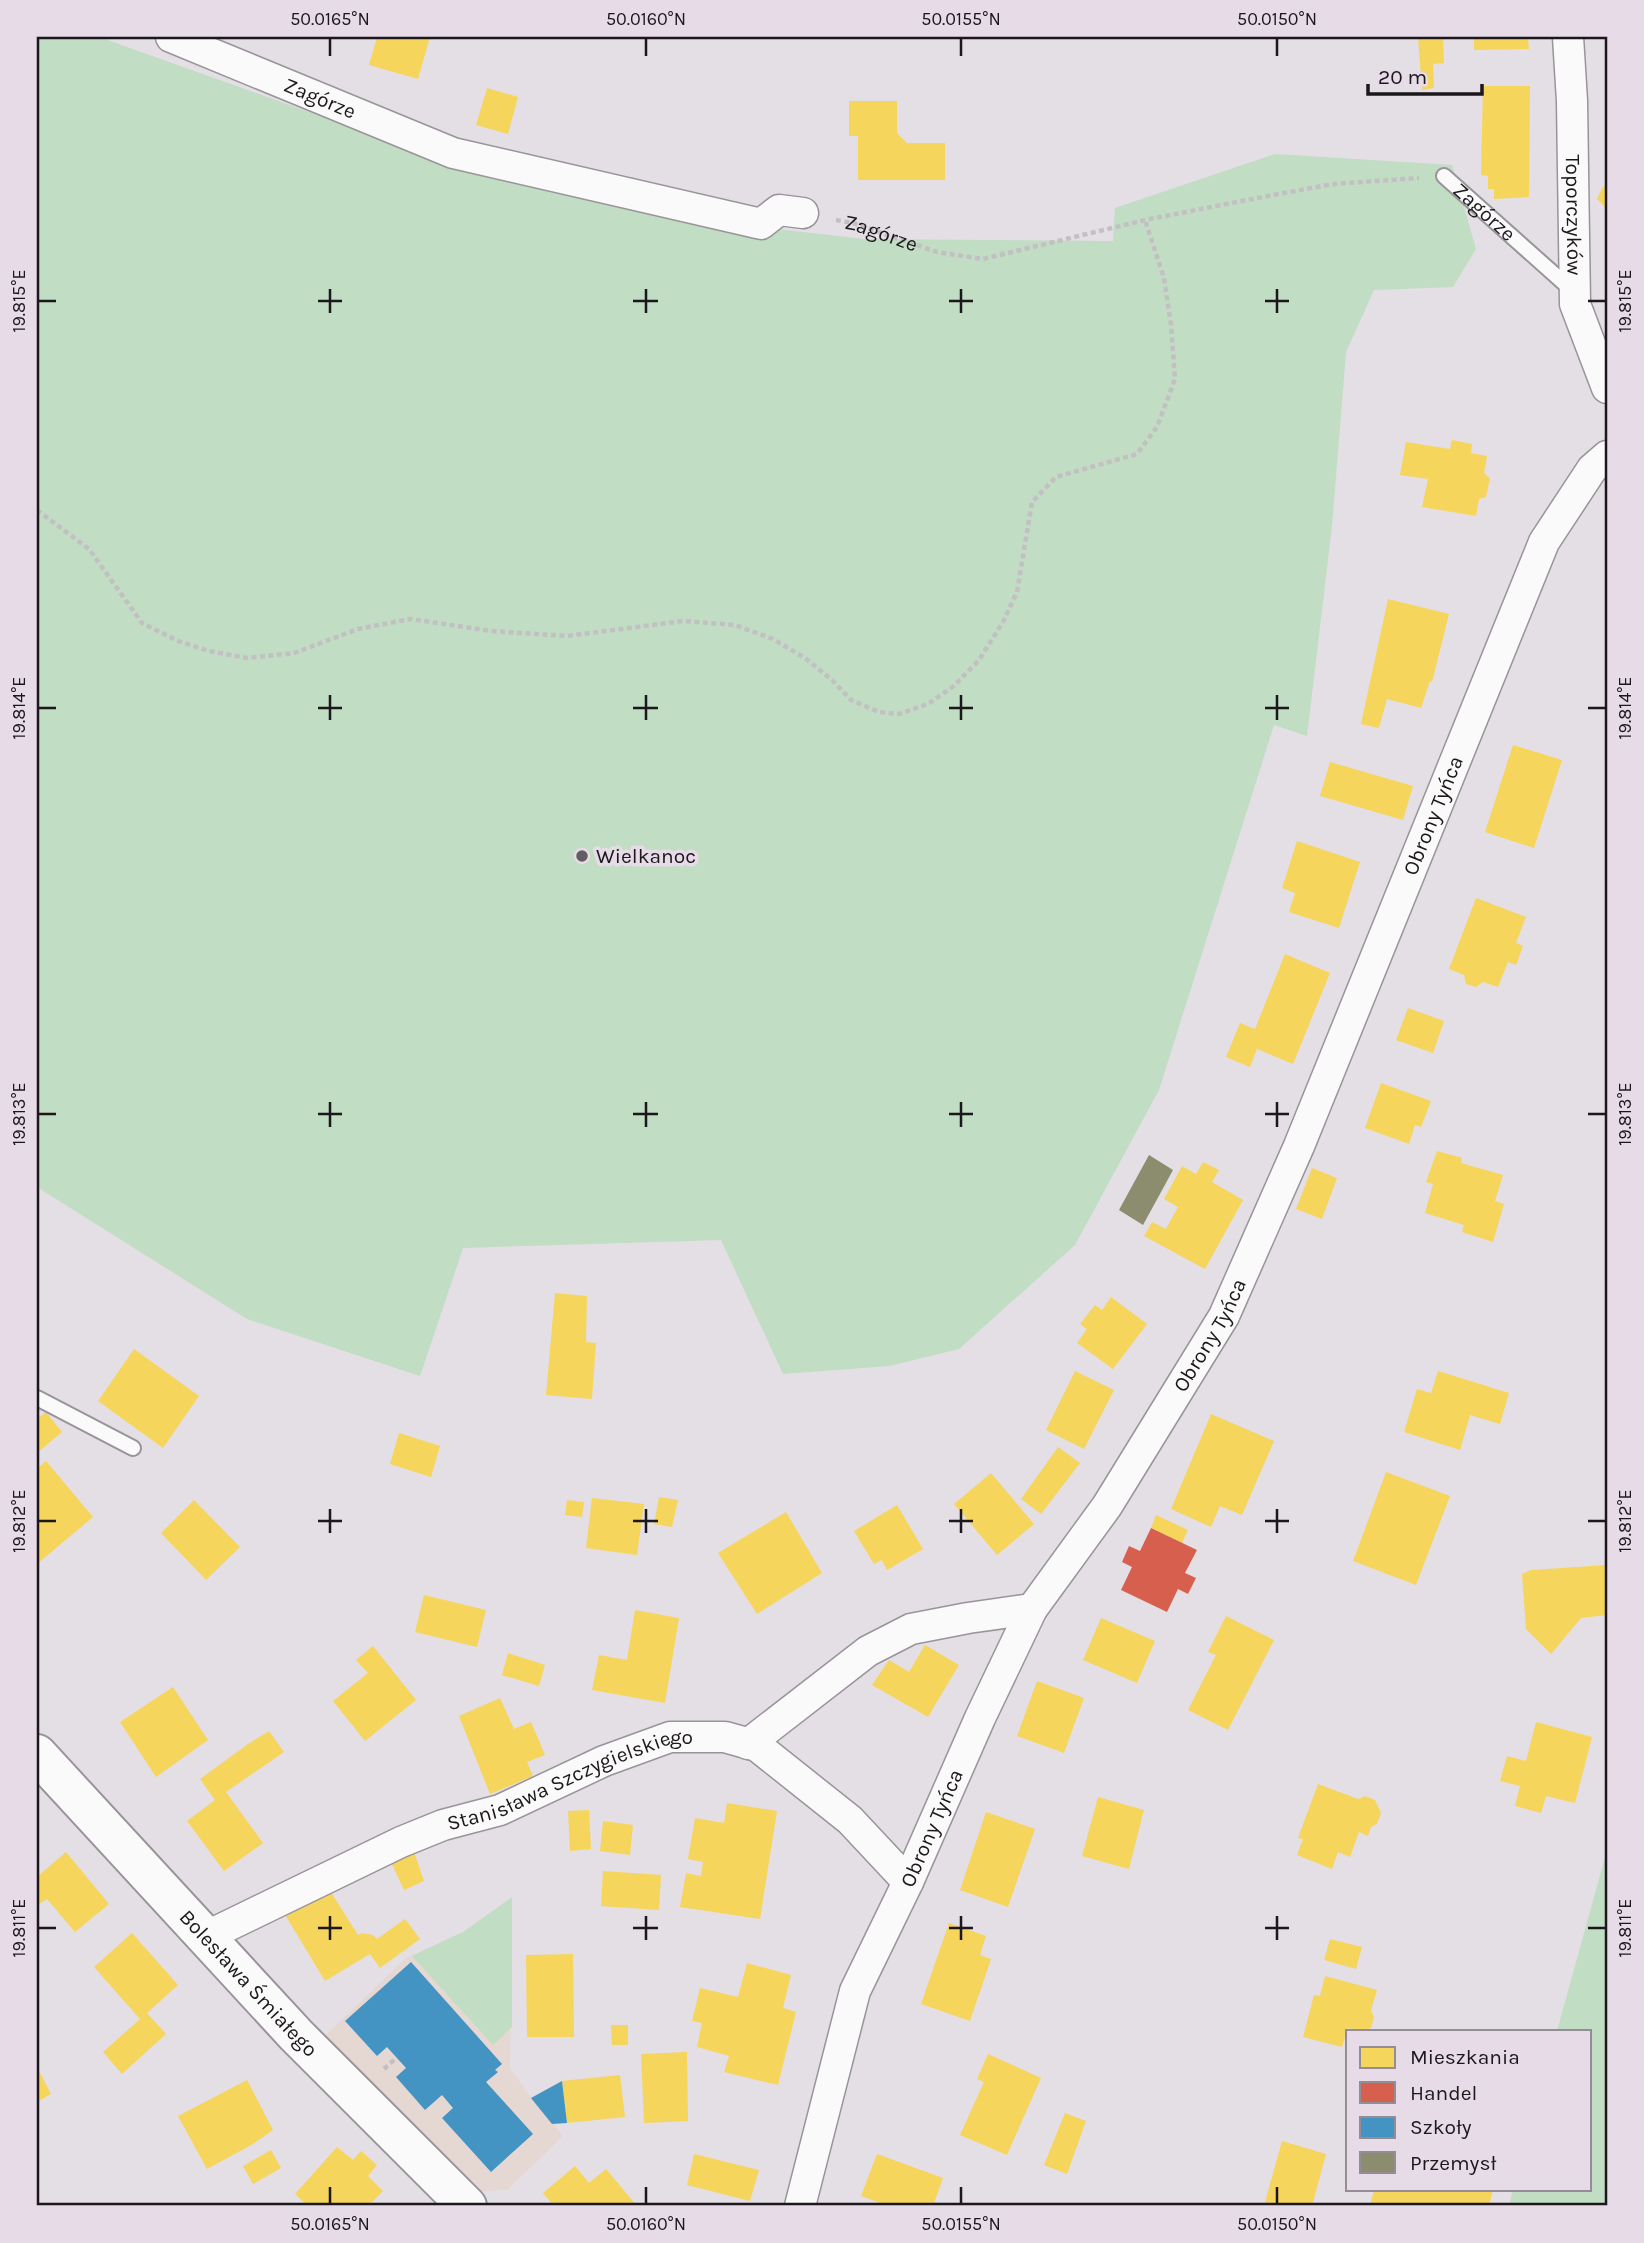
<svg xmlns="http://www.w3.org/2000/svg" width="1644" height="2243" font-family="Karla,sans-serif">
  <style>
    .commercial { fill: #e5d7d2 }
    .green { fill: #c1ddc3 }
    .homes { fill: #f6d55c }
    .shops { fill: #d6604d }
    .schools { fill: #4393c3 }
    .industry { fill: #8c8c6e }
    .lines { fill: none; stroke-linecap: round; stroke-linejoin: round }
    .lane-casing { stroke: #989499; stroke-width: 18 }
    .street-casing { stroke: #989499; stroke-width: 33 }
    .secondary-casing { stroke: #989499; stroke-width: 42 }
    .path { stroke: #c3c0c3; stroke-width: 4.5; stroke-dasharray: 5 3.5; stroke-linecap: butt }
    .lane { stroke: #fbfafb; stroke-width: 14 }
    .street { stroke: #fbfafb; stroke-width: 30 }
    .secondary { stroke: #fbfafb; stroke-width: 38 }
    .ticks { fill: none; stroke: #1b171b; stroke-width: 2.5 }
    .poi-dot { fill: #615d62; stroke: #e7dbe8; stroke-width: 2.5 }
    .labels { text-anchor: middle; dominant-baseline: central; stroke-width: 7; stroke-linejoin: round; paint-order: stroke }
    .street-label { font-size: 21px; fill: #1b171b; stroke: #e7dbe8 }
    .poi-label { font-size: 21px; fill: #1b171b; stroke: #e7dbe8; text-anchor: start }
    .neatline { fill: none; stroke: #1b171b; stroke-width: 2.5 }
    .ticks-label { font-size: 18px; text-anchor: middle; fill: #1b171b }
  </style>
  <rect width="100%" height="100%" fill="#e4dee5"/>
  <path class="commercial" d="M463,1932l48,51 -1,85 21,30 32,38 -56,54 -25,1 -159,-153 83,-80z"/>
  <path class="green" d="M37,37h62l328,117 280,67 157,18 249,2 2,-33 160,-54 177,11 24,84 -23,38 -79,3 -28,62 -14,174 -25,210 -33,-11 -115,365 -84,155 -116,104 -70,17 -106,8 -62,-134 -258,8 -43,128 -173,-57 -210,-132z
    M1607,1850v356h-98l4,-17h77v-158h-33z
    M512,1897v130l-19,18 -81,-89 51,-24z"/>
  <path class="homes" d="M377,37h53l-12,42 -49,-14z
    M1418,37h25l1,26 -11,1 1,24 -12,2z
    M1474,37h54l1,12 -55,1z
    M1483,86h47l-1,111 -35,2v-10h-6v-13l-7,-1z
    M487,88l31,9 -10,37 -32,-9z
    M849,101h48v32l10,10h38v37h-87v-44h-9z
    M1607,183v26l-10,-10 5,-11z
    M1452,440l20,4 -1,9 16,3 -3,17 6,5 -4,19 -7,2 -3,17 -54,-9 6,-28 -28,-4 6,-33 44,7z
    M1388,599l61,15 -17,68 -2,-1 -9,27 -34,-9 -8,29 -18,-4z
    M1513,745l49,15 -28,88 -49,-16z
    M1330,762l83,24 -10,34 -83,-24z
    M1297,841l63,21 -21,66 -50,-16 6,-19 -13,-5z
    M1476,898l50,19 -10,26 7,3 -7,19 -8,-3 -10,25 -15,-5 -7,5 -10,-3 -2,-9 -15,-6z
    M1285,954l45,19 -37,91 -36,-15 -7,18 -24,-10 14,-34 15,6z
    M1408,1008l36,13 -11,32 -37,-13z
    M1381,1083l50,18 -10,26 -6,-2 -6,19 -44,-16z
    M1437,1151l25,7 -1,5 42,12 -8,26 9,3 -11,38 -31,-10 2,-7 -39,-12 8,-29 -7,-2z
    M1203,1162l16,8 -7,12 31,18 -38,69 -61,-33 8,-14 14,7 12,-22 -14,-8 18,-33 14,8z
    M1312,1168l25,10 -15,41 -26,-10z
    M555,1293l32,3 -1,46 10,1 -4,56 -46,-4z
    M1111,1297l36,27 -34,45 -36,-26 10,-14 -7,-5 15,-19 7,5z
    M134,1349l65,47 -36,52 -65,-47z
    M1075,1371l39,19 -30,59 -38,-19z
    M1438,1371l71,22 -9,31 -30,-9 -10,35 -56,-18 13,-43 14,4z
    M46,1412l16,20 -25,21v-34z
    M1211,1414l63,27 -32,74 -22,-9 -9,21 -40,-18z
    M399,1433l41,13 -9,31 -41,-13z
    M1058,1447l22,16 -39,51 -20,-15z
    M46,1461l47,56 -56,47v-95z
    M1386,1472l64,24 -34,89 -63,-24z
    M991,1473l43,51 -37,31 -43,-51z
    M659,1497l19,3 -6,27 -18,-3z
    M592,1498l52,6 -7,51 -51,-7z
    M194,1500l46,47 -34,33 -45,-47z
    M567,1500l17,2 -2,15 -17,-2z
    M897,1505l26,44 -36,21 -5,-10 -8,4 -20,-33z
    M786,1512l36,61 -65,41 -39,-61z
    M1156,1515l32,15 -6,13 -31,-15z
    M1607,1565v50l-26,3 -30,36 -25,-25 -4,-55 9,-4z
    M424,1595l62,15 -9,37 -62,-15z
    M635,1610l44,8 -14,85 -73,-13 7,-35 28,5z
    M1226,1616l48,24 -46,90 -40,-20 28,-55 -8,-3z
    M1101,1618l54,23 -18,42 -54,-23z
    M925,1645l34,20 -31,52 -56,-32 17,-25 20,12z
    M373,1646l43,54 -51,41 -32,-40 35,-28 -12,-13z
    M508,1653l37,12 -6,21 -37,-11z
    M1037,1681l47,17 -20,55 -47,-17z
    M173,1687l35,53 -52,37 -36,-55z
    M500,1698l14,31 17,-7 14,33 -18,7 6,14 -43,18 -31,-78z
    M1536,1722l56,15 -17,66 -29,-7 -5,17 -26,-7 5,-20 -20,-5 7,-25 19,5z
    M269,1731l15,21 -58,40 37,51 -39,28 -37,-50 28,-21 -15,-21 48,-35z
    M1318,1784l40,15 7,-3 10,4 6,13 -4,11 -6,3 -3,9 -9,-4 -9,25 -12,-5 -6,17 -35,-14 6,-16 -5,-1z
    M1098,1797l46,13 -15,59 -47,-13z
    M727,1803l50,8 -17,108 -80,-12 6,-34 15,3 2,-14 -15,-3 7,-41 29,5z
    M589,1810l2,39 -21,2 -2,-40z
    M986,1812l49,17 -27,78 -48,-17z
    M603,1821l30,4 -3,30 -30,-4z
    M413,1849l11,32 -20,9 -14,-30z
    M66,1852l43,52 -34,28 -28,-33 -10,6v-28z
    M603,1871l58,4 -2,35 -58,-4z
    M327,1886l31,49 4,-2 11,2 4,4 28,-20 15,20 -40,29 -10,-14 -45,27 -41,-68z
    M949,1923l37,13 -6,19 11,4 -21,62 -49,-17z
    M132,1933l46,52 -31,28 19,21 -44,40 -19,-22 37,-33 -46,-52z
    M1330,1939l32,8 -6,22 -32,-9z
    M573,1954l1,83h-47l-1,-82z
    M747,1963l44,12 -8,33 13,4 -18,73 -54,-13 5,-16 -32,-9 5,-24 -10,-2 8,-33 38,9z
    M1325,1976l52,14 -6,20 3,7 -3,11 -10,3 -13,-3 -6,19 -39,-10 11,-42 6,1z
    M611,2025h17v20h-16z
    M687,2052l1,69 -44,2 -3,-69z
    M988,2054l53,24 -34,77 -47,-20 24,-53 -7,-3z
    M37,2067l14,27 -14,8z
    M620,2075l5,42 -58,6 -5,-42z
    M247,2080l26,50 -20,14 -46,25 -29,-53z
    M1065,2113l21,8 -19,53 -23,-9z
    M1282,2141l44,13 -14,52h-31l-16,-4z
    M337,2147l16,13 8,-9 16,14 -9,11 15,15 -15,15h-60l-13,-12z
    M271,2150l10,18 -28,16 -10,-18z
    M694,2154l65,16 -9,31 -63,-16z
    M877,2154l66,24 -10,28h-54l1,-3 -19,-7z
    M575,2166l14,17 17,-14 31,37h-83l-11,-13z
    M1374,2189h119l-4,17h-119z"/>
  <path class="shops" d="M1151,1528l46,22 -12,23 11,5 -8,16 -10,-5 -11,23 -46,-22 11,-23 -10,-5 7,-16 11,5z"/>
  <path class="schools" d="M411,1962l91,102 -7,6 3,2 -12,10 47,52 -42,38 -49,-54 11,-10 -11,-13 -17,15 -29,-33 10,-9 -19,-21 -10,9 -32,-35z
    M562,2081l5,42 -15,1 -21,-26z"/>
  <path class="industry" d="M1149,1155l24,15 -30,55 -24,-15z"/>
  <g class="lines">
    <defs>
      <g id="lane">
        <path id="s2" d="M1444,176l129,115"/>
        <path d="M37,1398l96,50"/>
      </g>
      <g id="street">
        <path id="s3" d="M171,37l282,116 308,71 18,-14 24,3"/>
        <path id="s4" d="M1568,37l4,64 3,203 32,84"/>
        <path d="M748,1744l120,-93 43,-22 57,-11 64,-9"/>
        <path id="s5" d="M205,1937l196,-95 42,-17 57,-15 104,-49 66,-24h55l32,9 93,74 58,62"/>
        <path id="s6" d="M800,2206l55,-215 53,-109 72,-164 52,-109 75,-103 117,-190 75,-170 245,-604 48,-73 15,-13"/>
      </g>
      <g id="secondary">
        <path id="s7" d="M37,1754l259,281 171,171"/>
      </g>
    </defs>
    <use href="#lane" class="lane-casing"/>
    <use href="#street" class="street-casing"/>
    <use href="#secondary" class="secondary-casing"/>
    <g class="path">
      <path id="s1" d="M836,220l17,3 84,29 46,7 162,-39 107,-21 81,-15 86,-6"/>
      <path d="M37,510l52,39 53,74 36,18 31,10 38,7 47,-5 64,-24 52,-10 81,12 76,5 116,-15 52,4 38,14 32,19 27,22 19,20 28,12 20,2 29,-10 26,-18 25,-26 24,-38 14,-30 15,-90 24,-25 81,-23 20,-27 18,-48 -4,-54 -7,-47 -19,-58"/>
      <path d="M384,2069l12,-11"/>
    </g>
    <use href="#lane" class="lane"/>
    <use href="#street" class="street"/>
    <use href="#secondary" class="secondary"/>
  </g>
  <path class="ticks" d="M330,38v18M646,38v18M961,38v18M1277,38v18M330,289v24M646,289v24M961,289v24M1277,289v24M38,301h18M318,301h24M633,301h25M949,301h24M1265,301h24M1588,301h18M330,695v25M646,695v25M961,695v25M1277,695v25M38,708h18M318,708h24M633,708h25M949,708h24M1265,708h24M1588,708h18M330,1102v25M646,1102v25M961,1102v25M1277,1102v25M38,1114h18M318,1114h24M633,1114h25M949,1114h24M1265,1114h24M1588,1114h18M330,1509v24M646,1509v24M961,1509v24M1277,1509v24M38,1521h18M318,1521h24M633,1521h25M949,1521h24M1265,1521h24M1588,1521h18M330,1916v24M646,1916v24M961,1916v24M1277,1916v24M38,1928h18M318,1928h24M633,1928h25M949,1928h24M1265,1928h24M1588,1928h18M330,2187v17M646,2187v17M961,2187v17M1277,2187v17"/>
  <circle class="poi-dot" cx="582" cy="856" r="7"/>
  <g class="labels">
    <g class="street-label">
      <text stroke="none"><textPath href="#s3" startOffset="161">Zagórze</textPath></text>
      <text stroke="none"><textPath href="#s2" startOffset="54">Zagórze</textPath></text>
      <text stroke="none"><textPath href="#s4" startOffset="178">Toporczyków</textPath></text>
      <text stroke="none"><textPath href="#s1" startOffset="47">Zagórze</textPath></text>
      <text stroke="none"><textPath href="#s6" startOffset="1536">Obrony Tyńca</textPath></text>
      <text stroke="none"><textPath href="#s6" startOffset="970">Obrony Tyńca</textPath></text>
      <text stroke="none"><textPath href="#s5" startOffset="399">Stanisława Szczygielskiego</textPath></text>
      <text stroke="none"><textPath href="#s6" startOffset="402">Obrony Tyńca</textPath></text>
      <text stroke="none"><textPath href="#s7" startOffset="312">Bolesława Śmiałego</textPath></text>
    </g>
    <g class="poi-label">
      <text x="596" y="856">Wielkanoc</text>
    </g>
  </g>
  <rect width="1644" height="2243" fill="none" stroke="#e7dbe8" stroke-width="77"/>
  <rect x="1346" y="2030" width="245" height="161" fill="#e7dbe8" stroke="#958d96" stroke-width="2"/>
  <rect x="1360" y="2047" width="35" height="21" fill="#f6d55c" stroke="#958d96" stroke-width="2"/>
  <text x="1410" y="2064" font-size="21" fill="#1b171b">Mieszkania</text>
  <rect x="1360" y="2082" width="35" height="21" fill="#d6604d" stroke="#958d96" stroke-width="2"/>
  <text x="1410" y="2100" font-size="21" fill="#1b171b">Handel</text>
  <rect x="1360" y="2117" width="35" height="21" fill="#4393c3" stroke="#958d96" stroke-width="2"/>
  <text x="1410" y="2134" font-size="21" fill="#1b171b">Szkoły</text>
  <rect x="1360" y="2152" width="35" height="21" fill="#8c8c6e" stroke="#958d96" stroke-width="2"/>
  <text x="1410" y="2170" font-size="21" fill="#1b171b">Przemysł</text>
  <path d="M1368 84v10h114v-10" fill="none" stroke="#1b171b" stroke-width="3.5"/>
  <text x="1378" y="84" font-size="21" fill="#1b171b" stroke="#e7dbe8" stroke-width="5" paint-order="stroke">20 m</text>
  <rect x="38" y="38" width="1568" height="2166" class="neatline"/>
  <g class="ticks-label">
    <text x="330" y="25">50.0165°N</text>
    <text x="646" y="25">50.0160°N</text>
    <text x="961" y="25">50.0155°N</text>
    <text x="1277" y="25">50.0150°N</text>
    <text transform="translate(1625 301) rotate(-90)" y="6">19.815°E</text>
    <text transform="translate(19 301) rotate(-90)" y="6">19.815°E</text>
    <text transform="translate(1625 708) rotate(-90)" y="6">19.814°E</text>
    <text transform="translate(19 708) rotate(-90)" y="6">19.814°E</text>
    <text transform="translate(1625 1114) rotate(-90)" y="6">19.813°E</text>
    <text transform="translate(19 1114) rotate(-90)" y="6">19.813°E</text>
    <text transform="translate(1625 1521) rotate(-90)" y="6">19.812°E</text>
    <text transform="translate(19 1521) rotate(-90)" y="6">19.812°E</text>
    <text transform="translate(1625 1928) rotate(-90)" y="6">19.811°E</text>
    <text transform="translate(19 1928) rotate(-90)" y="6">19.811°E</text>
    <text x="330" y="2230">50.0165°N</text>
    <text x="646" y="2230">50.0160°N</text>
    <text x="961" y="2230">50.0155°N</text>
    <text x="1277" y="2230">50.0150°N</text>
  </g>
</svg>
